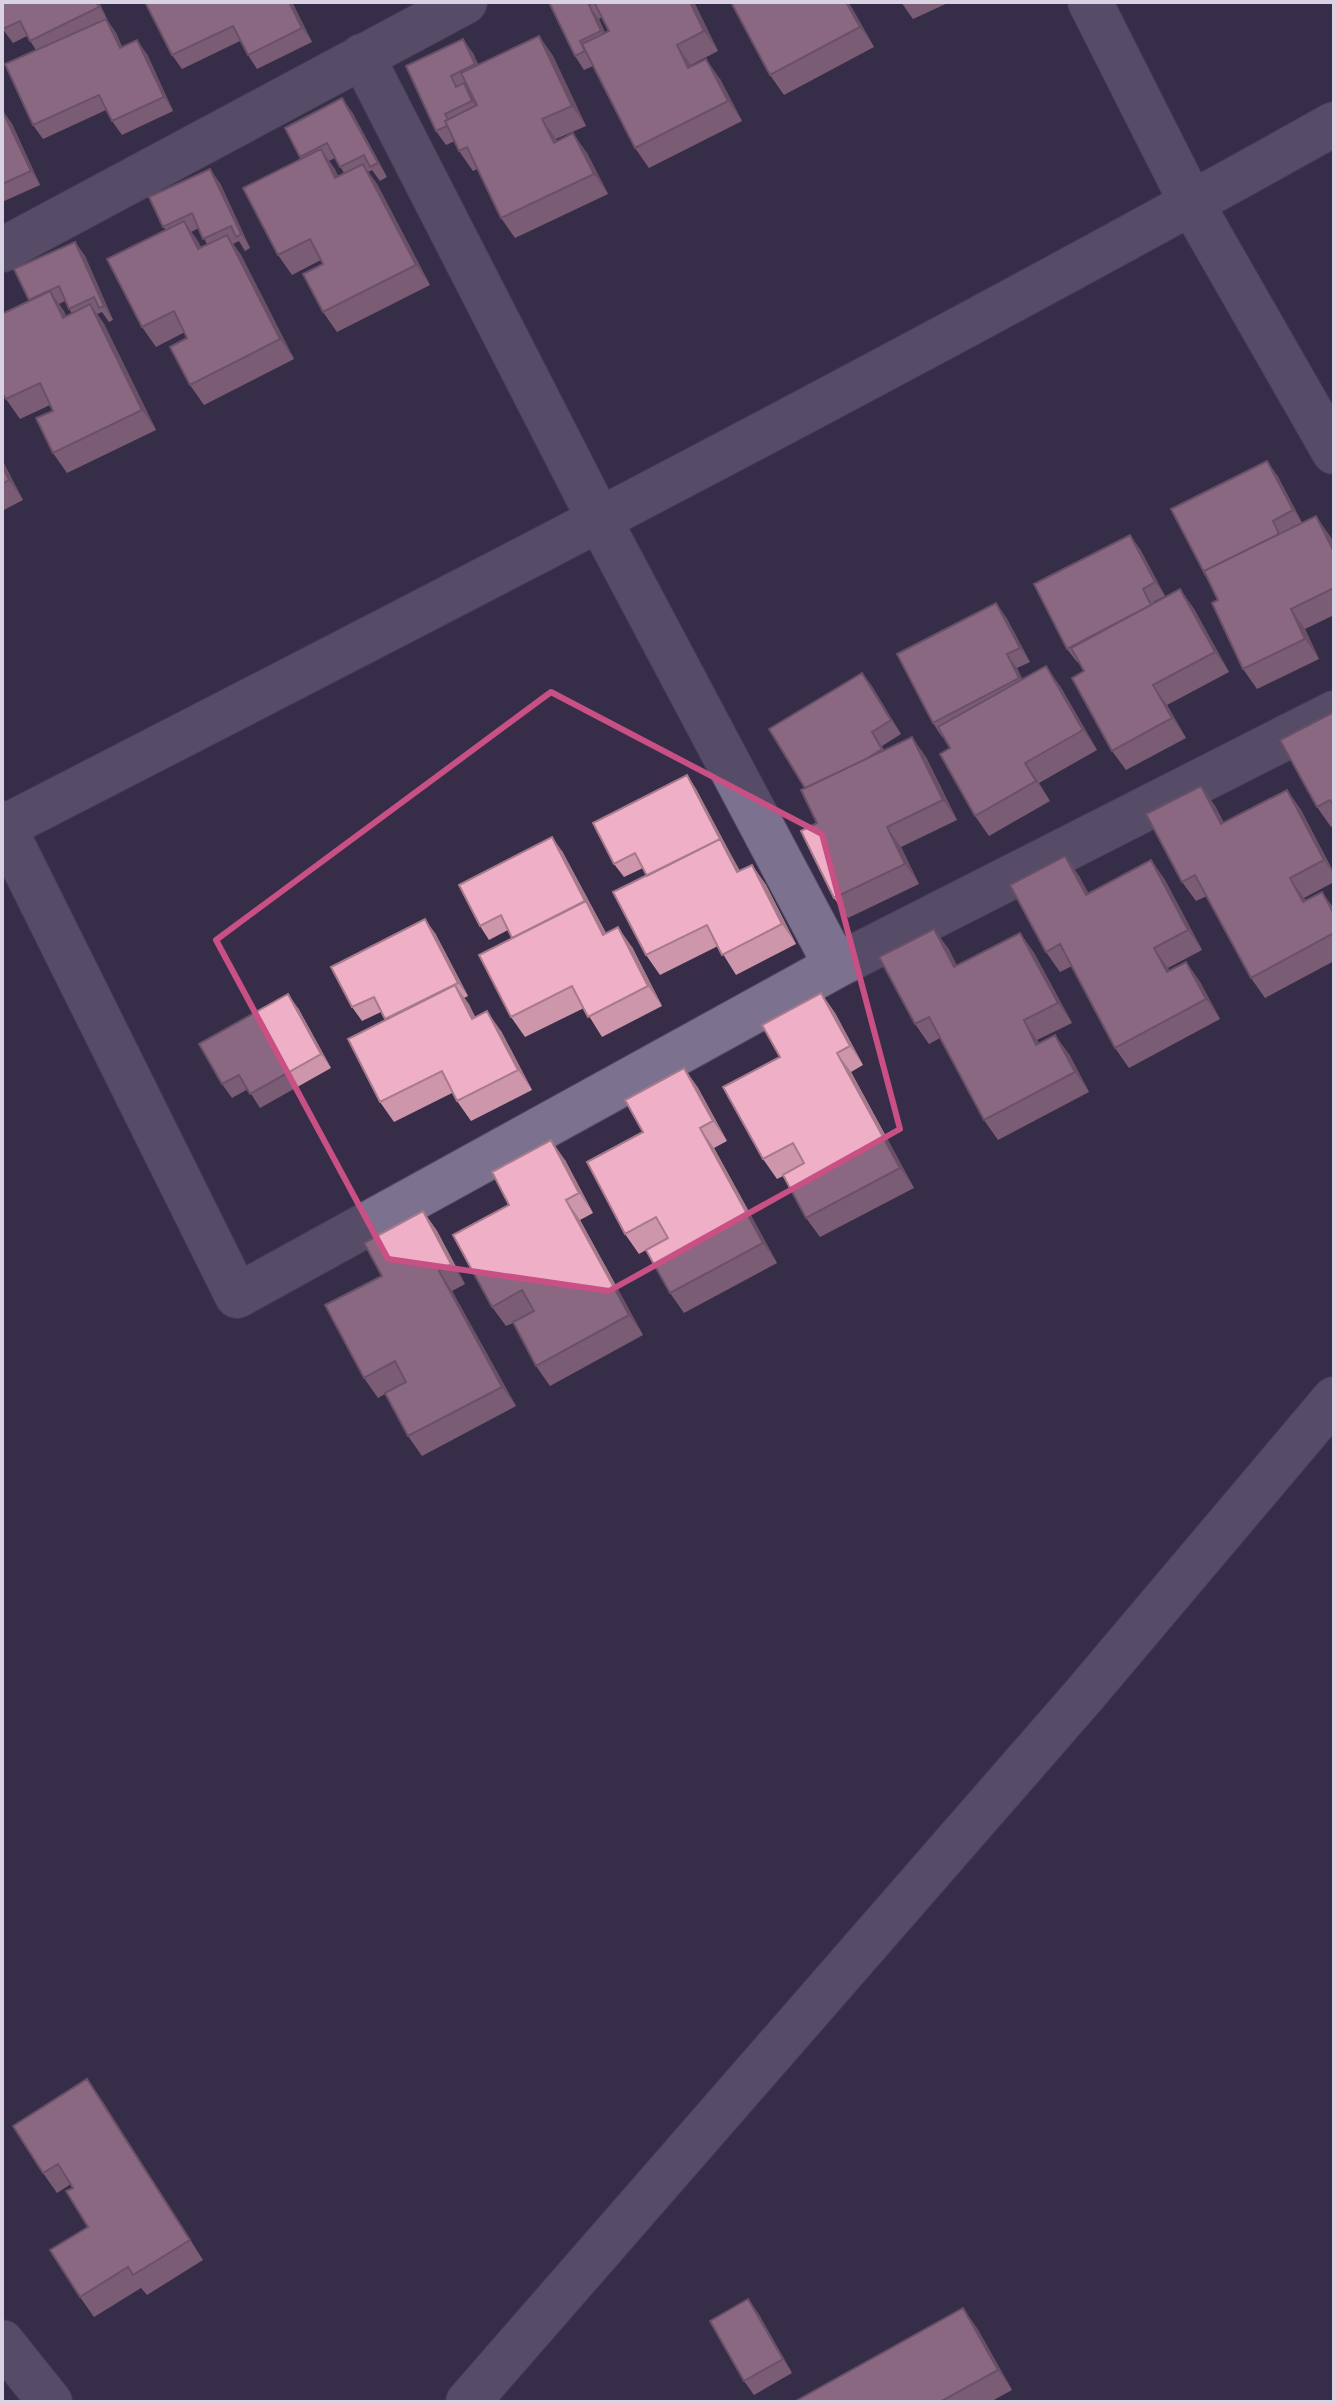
<svg xmlns="http://www.w3.org/2000/svg" width="1336" height="2404" font-family="'Noto Serif',serif">
  <style>
    .lines { fill: none; stroke-linecap: round; stroke-linejoin: round }
    .minor-casing { stroke: #534a60; stroke-width: 46 }
    .minor { stroke: #7c718f; stroke-width: 44 }
    .wall { fill: #ce96aa; fill-rule: evenodd }
    .shaded-wall { fill: #a77a8b }
    .building { fill: #efafc6; stroke: #a77a8b; stroke-width: 2 }
    .marked { fill: none; stroke: #c95084; stroke-width: 6; stroke-linejoin: round }
  </style>
  <rect width="100%" height="100%" fill="#372d48"/>
  <g class="lines">
    <defs>
      <path id="minor" d="M1090,2l102,202 142,248
        M362,56l238,465 236,445
        M2,250l463,-248
        M2,823l235,473 599,-330 498,-253
        M4,827c446,-229 892,-458 1330,-703
        M2,2342l48,60
        M468,2402l617,-708 249,-295"/>
    </defs>
    <use href="#minor" class="minor-casing"/>
    <use href="#minor" class="minor"/>
  </g>
  <path class="wall" d="M2,2h97l9,19 8,12 6,14 25,7 26,57 -51,24 -10,-14 -6,-11 -63,29 -10,-14 3,-75 -9,-14 -14,7 -11,-15z
    M145,2h147l20,40 -55,27 -9,-14 -8,-14 -58,28 -10,-14z
    M549,2h145l24,49 -27,14 1,2 28,12 22,42 -93,47 -14,-20 -42,-82 -9,4 -9,-14zM602,17l7,14 -4,2 -6,-14z
    M901,2h49l-37,17z
    M852,8l22,39 -90,48 -14,-20z
    M539,36l14,20 33,70 -30,13 1,2 30,12 21,41 -93,44 -14,-20 -24,-49 -4,2 -14,-20 -4,-10 -9,4 -10,-14 -30,-65 67,-13 5,12z
    M2,110l10,14 28,61 -38,17z
    M352,112l35,65 -7,4 -8,-11 -4,2 9,12 53,101 -93,47 -14,-20v-48l-2,-4 -29,15 -14,-20 23,-96 -16,-31zM335,158l9,15 -6,3 -9,-15z
    M220,183l30,65 -5,3 -6,-10 -6,3 8,11 53,104 -90,46 -14,-20 -3,-47 -2,-6 -29,15 -14,-20 24,-97 -3,-3zM199,228l8,16 -6,3 -10,-15z
    M75,242l10,14 28,64 -4,2 -7,-10 -5,2 7,10 52,106 -89,43 -14,-20v-42l-3,-6 -30,14 -14,-20 24,-98 -16,-32zM65,301l7,13 -6,2 -7,-12z
    M2,460l21,40 -21,11z
    M1277,475l25,48 28,13 4,8v71l-29,14 14,30 -62,30 -14,-20 -25,-69 -12,-24z
    M1140,549l25,47 -12,6v1l27,-14 14,20 35,63 -62,33 19,33 -60,32 -14,-19 -28,-80 -5,-9h-2l-10,-13z
    M1006,617l24,45 -13,6 5,11 38,7 37,64 -58,33 11,18 -61,35 -14,-20 -25,-68 -7,-12 -1,1 -9,-14z
    M862,673l39,61 -19,12 2,4 42,7 31,63 -56,27 18,37 -71,34 -14,-20 -17,-75 -12,-35z
    M1334,712v113l-3,2 -14,-20z
    M687,775l9,14 32,61 12,21 12,-6 14,20 30,59 -60,31 -18,-29 -58,29 -14,-20 1,-79 -4,-8 -19,9 -10,-13z
    M1201,786l14,20 9,17 63,-33 14,20 33,63v9l-30,16 1,2 17,-8 12,17v52l-69,37 -14,-20 -44,-82 -11,5 -14,-19z
    M562,851l44,82 26,14 30,59 -60,31 -18,-29 -59,29 -14,-20 1,-79 -4,-8 -19,10 -9,-14z
    M1065,856l14,20 9,17 63,-33 14,20 37,70 -34,18 1,3 17,-9 14,20 20,37 -91,49 -14,-20 -43,-82 -12,6 -14,-20z
    M435,933l33,63 -4,2 11,19 26,14 31,59 -61,31 -14,-20 -5,-8 -58,29 -14,-20 6,-82 -5,-8 -19,9 -10,-14z
    M1020,933l14,20 38,70 -35,17 2,3 30,11 20,38 -91,48 -14,-20 -44,-82 -11,6 -14,-20 33,-76 9,18z
    M821,993l14,20 28,52 -12,7 63,116 -94,49 -14,-19 -23,-42 -6,3 -14,-20 17,-102z
    M298,1008l33,60 -71,40 -12,-19 -16,9 -10,-14z
    M684,1068l14,20 29,53 -13,7 63,115 -93,50 -14,-20 -24,-43 -7,4 -14,-20 18,-102z
    M565,1160l28,53 -13,7 63,115 -93,51 -14,-20 -23,-43 -7,3 -14,-19 17,-102z
    M423,1211l14,20 28,53 -13,7 64,115 -94,50 -14,-20 -23,-42 -7,4 -14,-20 18,-102z
    M101,2099l102,161 -56,35 -6,-7 -47,29 -14,-20 8,-70 -17,-43 -14,9 -14,-20z
    M748,2299l10,14 34,60 -38,22 -10,-14z
    M977,2328l35,62 -22,12h-196z"/>
  <path class="shaded-wall" d="M96,2h3l9,19 -9,-14z
    M289,2h3l20,40 -10,-14z
    M690,2h4l24,49 -14,-20z
    M846,2h2l4,6 22,39 -14,-20z
    M589,5l10,14 12,26 -10,-14z
    M106,19l10,14 13,29 -9,-14z
    M539,36l14,20 33,70 -14,-20z
    M463,39l10,14 12,25 -10,-14z
    M137,40l10,14 26,57 -9,-14z
    M677,45l14,20 11,23 -14,-20z
    M706,59l14,20 22,42 -14,-20z
    M464,83l10,14 8,18 -10,-14z
    M342,98l10,14 35,65 -9,-14z
    M2,110l10,14 28,61 -9,-14z
    M542,119l14,20 12,24 -14,-20z
    M573,133l14,20 21,41 -14,-20z
    M321,149l14,20 14,29 -14,-20z
    M363,164l14,20 53,101 -14,-20z
    M210,169l10,14 30,65 -9,-14z
    M184,221l14,20 14,28 -14,-20z
    M227,235l14,20 53,104 -14,-20z
    M75,242l10,14 28,64 -9,-14z
    M50,291l14,20 12,27 -13,-20z
    M90,304l14,20 52,106 -14,-20z
    M2,460l21,40 -14,-20 -7,-14z
    M1267,461l10,14 26,49 -10,-14z
    M1316,516l14,20 4,8v8z
    M1130,535l10,14 25,47 -10,-14z
    M1180,589l14,20 35,63 -14,-20z
    M996,603l10,14 24,45 -10,-14z
    M1291,609l14,20 14,30 -14,-20z
    M1007,654l10,14 12,24 -10,-14z
    M1046,666l14,20 37,64 -14,-20z
    M862,673l10,13 29,48 -10,-14z
    M1153,685l14,20 19,33 -14,-20z
    M912,737l14,20 31,63 -14,-20z
    M1025,763l14,20 11,18 -14,-20z
    M687,775l9,14 55,103 -14,-20z
    M1201,786l14,20 20,38 -14,-20z
    M1287,790l14,20 33,65 -10,-15z
    M887,827l14,20 18,37 -14,-20z
    M552,837l10,14 55,103 -14,-19z
    M1065,856l14,20 21,38 -14,-19z
    M1151,860l14,20 37,70 -14,-20z
    M752,865l14,20 30,59 -14,-20z
    M1290,878l14,20 13,24 -14,-20z
    M425,919l10,14 33,63 -10,-13z
    M618,927l14,20 30,59 -14,-20z
    M934,929l14,19 20,39 -14,-20z
    M1020,933l14,20 38,70 -14,-20z
    M1154,948l14,20 13,24 -14,-20z
    M1186,962l14,20 20,37 -14,-20z
    M455,985l14,19 17,35 -14,-20z
    M821,993l14,20 28,52 -13,-19z
    M288,994l10,14 33,60 -10,-14z
    M487,1011l14,20 31,59 -14,-20z
    M1024,1020l13,20 13,25 -14,-20z
    M1055,1035l14,19 20,38 -14,-20z
    M837,1053l14,19 63,116 -14,-20z
    M684,1068l14,20 29,53 -14,-20z
    M700,1128l14,20 63,115 -14,-20z
    M551,1140l14,20 28,53 -14,-20z
    M566,1200l14,20 63,115 -14,-20z
    M423,1211l14,20 28,53 -14,-20z
    M439,1271l13,20 64,115 -14,-19z
    M87,2079l14,20 102,161 -13,-20z
    M748,2299l10,14 34,60 -9,-14z
    M963,2308l14,20 35,62 -14,-20z"/>
  <path class="building" d="M2,2h94l3,5 -69,34 -10,-20 -17,8z
    M145,2h144l13,26 -54,27 -15,-29 -61,29z
    M549,2h46l-6,3 12,26 -21,10 5,10 -10,5z
    M594,2h96l14,29 -27,14 11,23 18,-9 22,42 -93,47 -53,-104 27,-13z
    M731,2h115l14,25 -90,48z
    M106,19l14,29 17,-8 27,57 -52,24 -13,-26 -66,30 -28,-61z
    M539,36l33,70 -30,13 12,24 19,-10 21,41 -93,44 -34,-71 -8,4 -14,-30 32,-16 -16,-32z
    M463,39l12,25 -24,12 5,11 8,-4 8,18 -27,13 3,5 -3,2 2,5 -11,5 -30,-65z
    M342,98l36,65 -8,4 -6,-12 -24,12 -13,-24 -27,14 -15,-29z
    M2,110l29,61 -29,13z
    M321,149l14,29 28,-14 53,101 -93,47 -20,-38 20,-10 -13,-25 -32,16 -35,-67z
    M210,169l31,65 -5,3 -5,-11 -28,13 -11,-26 -29,14 -14,-30z
    M184,221l14,28 29,-14 53,104 -90,46 -20,-38 17,-9 -13,-27 -32,16 -35,-68z
    M75,242l29,64 -5,2 -5,-11 -25,12 -10,-23 -30,14 -15,-31z
    M50,291l13,27 27,-14 52,106 -89,43 -17,-35 17,-7 -13,-28 -34,16 -4,-7v-78z
    M1267,461l26,49 -20,11 6,13 -75,37 2,5 -35,-67z
    M2,466l7,14 -7,4z
    M1316,516l18,36v36l-43,21 14,30 -62,30 -31,-66 6,-3 -14,-29z
    M1130,535l25,47 -12,7 8,16 -84,44 -33,-65z
    M1180,589l35,63 -62,33 19,33 -60,33 -40,-73 12,-7 -13,-23z
    M996,603l24,45 -13,6 12,24 -86,45 -36,-69z
    M1046,666l37,64 -58,33 11,18 -61,35 -35,-62 10,-6 -12,-21z
    M862,673l29,47 -19,12 10,17 -16,10 -61,29 -36,-59z
    M1334,712v95l-4,-7 -13,7 -37,-67z
    M912,737l31,63 -56,27 18,37 -71,34 -33,-67 16,-8 -16,-33z
    M687,775l33,64 -73,37 -12,-23 -21,11 -21,-41z
    M1201,786l20,38 66,-34 37,70 -34,18 13,24 19,-10 12,22v19l-83,45 -56,-103 -13,7 -36,-68z
    M552,837l33,64 -73,37 -11,-23 -21,11 -21,-41z
    M720,839l17,33 15,-7 30,59 -60,31 -15,-30 -61,30 -33,-63z
    M1065,856l21,39 65,-35 37,70 -34,18 13,24 19,-10 20,37 -91,49 -55,-104 -14,8 -36,-67z
    M586,901l17,34 15,-8 30,59 -60,31 -16,-31 -61,31 -32,-62z
    M425,919l33,64 -73,36 -11,-22 -22,10 -21,-40z
    M934,929l20,38 66,-34 38,70 -34,17 12,25 19,-10 20,37 -91,48 -55,-103 -14,7 -36,-67z
    M455,985l17,34 15,-8 31,59 -61,31 -15,-30 -62,31 -32,-63z
    M821,993l29,53 -13,7 63,115 -94,50 -23,-43 21,-12 -11,-20 -30,16 -40,-72 57,-30 -18,-32z
    M288,994l33,60 -71,40 -11,-19 -17,9 -23,-40z
    M684,1068l29,53 -13,7 63,115 -93,50 -24,-43 22,-12 -12,-21 -31,17 -38,-72 56,-30 -18,-32z
    M551,1140l28,53 -13,7 63,115 -93,51 -23,-44 21,-11 -12,-21 -30,17 -39,-72 56,-30 -17,-33z
    M423,1211l28,53 -12,7 63,116 -94,49 -23,-43 21,-11 -11,-21 -31,17 -39,-73 57,-29 -18,-33z
    M87,2079l103,161 -57,35 -5,-8 -48,30 -30,-47 38,-23 -22,-36 7,-3 -15,-24 -15,9 -30,-47z
    M748,2299l35,60 -39,22 -34,-60z
    M963,2308l35,62 -58,32h-146z"/>
  <path d="M0 0H1336V2404H0ZM551,692l271,142 78,295 -291,162 -221,-32 -172,-319z" fill="#372d48" fill-opacity=".55" fill-rule="evenodd"/>
  <path class="marked" d="M551,692l271,142 78,295 -291,162 -221,-32 -172,-319z"/>
  <rect width="1336" height="2404" fill="none" stroke="#d8d2e3" stroke-width="8"/>
</svg>
